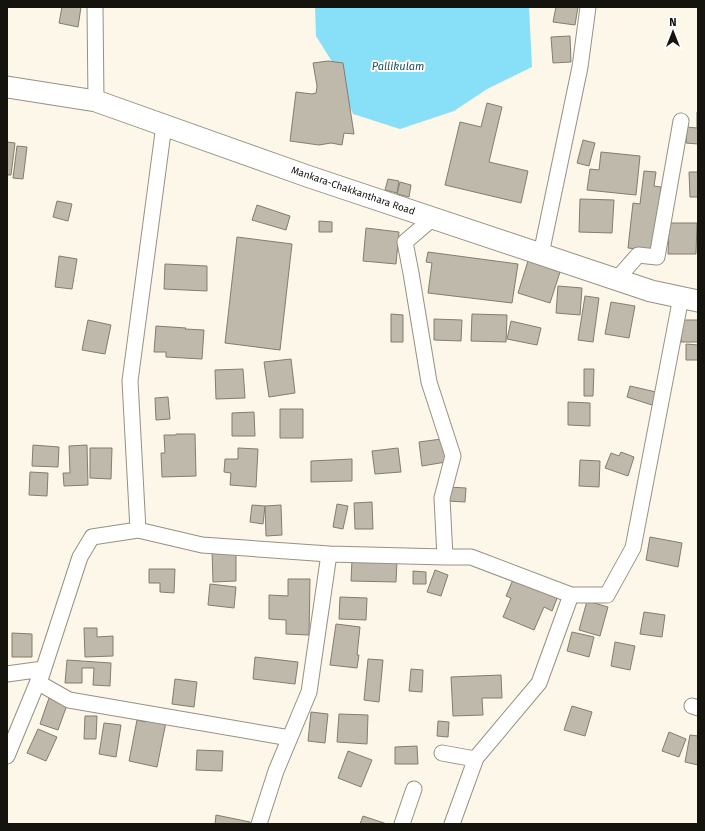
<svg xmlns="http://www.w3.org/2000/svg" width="705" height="831" font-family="'Fira Sans',sans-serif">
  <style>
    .water { fill: #88dff8 }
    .building { fill: #beb9aa; stroke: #827d6f }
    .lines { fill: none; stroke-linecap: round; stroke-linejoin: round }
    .minor-casing { stroke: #969183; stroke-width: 17 }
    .secondary-casing { stroke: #969183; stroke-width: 23 }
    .minor { stroke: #fff; stroke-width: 15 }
    .secondary { stroke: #fff; stroke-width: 21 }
    .labels { text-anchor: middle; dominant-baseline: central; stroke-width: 4; stroke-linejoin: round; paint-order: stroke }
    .street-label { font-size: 10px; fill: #15130e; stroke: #fff }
    .water-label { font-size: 11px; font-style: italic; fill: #1c4e5b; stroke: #fff }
  </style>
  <rect width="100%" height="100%" fill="#fcf7e8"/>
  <path class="water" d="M315,7h214l3,60 -45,22 -33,22 -54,18 -47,-15 -22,-54 -15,-24z"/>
  <path class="building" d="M62,7h19l-3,20 -19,-4z
    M556,7h22l-3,18 -22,-3z
    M570,36l1,26 -18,1 -2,-26z
    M328,61l15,2 11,71 -10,-1 -2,12 -11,-2 -12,2 -29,-4 6,-49 16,2 4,-1 1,-7 -4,-23z
    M487,103l15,4 -13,55 39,9 -7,32 -76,-18 15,-63 21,5z
    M697,112h1v32l-12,-1 1,-16 10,1z
    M583,140l12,3 -6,23 -12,-3z
    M7,142l8,1 -4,32h-4z
    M17,146l10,1 -4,32 -10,-1z
    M601,152l39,4 -4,39 -49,-5 3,-21 9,1z
    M644,171l12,1 -2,14 7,1 -7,64 -26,-3 5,-45 7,1z
    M689,172h9v25h-8z
    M388,179l11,2 -2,12 -12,-3z
    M400,182l11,3 -2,12 -12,-3z
    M580,199l34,1 -2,33 -33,-1z
    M57,201l15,3 -4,17 -15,-4z
    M257,205l33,11 -4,14 -34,-10z
    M319,221l13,1v10h-13z
    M669,223h28l-1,31h-28z
    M366,228l33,4 -3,32 -33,-3z
    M237,237l55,7 -12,106 -55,-7z
    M428,252l90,12 -6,39 -84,-10 4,-30 -6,-1z
    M59,256l18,3 -5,30 -17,-2z
    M528,261l32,11 -10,31 -32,-10z
    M165,264l42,2v25l-43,-2z
    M558,286l24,2 -2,27 -24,-2z
    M585,296l14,2 -6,44 -15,-2z
    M611,302l24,4 -6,32 -24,-4z
    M391,314l12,1v27h-12z
    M472,314l35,1 -1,27 -35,-1z
    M434,319l28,1 -1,21 -27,-1z
    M88,320l23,5 -6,29 -23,-4z
    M681,320h17v22h-17z
    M511,321l30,7 -4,17 -30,-6z
    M156,326l30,2 -1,1 19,1 -2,29 -36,-2v-5h-12z
    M686,344l12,1v15h-12z
    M291,359l4,34 -26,4 -5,-35z
    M243,369l2,29 -29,1 -1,-29z
    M584,369h10l-1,27h-9z
    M630,386l26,6 -4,13 -25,-8z
    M168,397l2,22 -14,1 -1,-22z
    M568,402l22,1v23l-22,-1z
    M280,409h23v29h-23z
    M254,412l1,24h-23v-23z
    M176,434h19l1,42 -34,1 -1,-24h4l-1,-18h12z
    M449,438l3,23 -30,5 -3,-24z
    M33,445l26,2 -1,20 -26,-1z
    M87,445l1,40 -24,1 -1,-13h7l-1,-27z
    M90,448h22l-1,31 -21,-1z
    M238,448l20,1 -2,38 -26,-2 1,-12 -7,-1 1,-13h13z
    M398,448l3,24 -26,2 -3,-23z
    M621,452l13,5 -6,19 -23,-8 6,-15 8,3z
    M352,459v22l-41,1v-21z
    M580,460l20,1 -1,26 -20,-1z
    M30,472l18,1 -1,23 -18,-1z
    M448,487l18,1 -1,14 -18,-1z
    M372,502l1,27h-18l-1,-26z
    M337,504l11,2 -5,23 -10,-2z
    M252,505l13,1 -2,18 -13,-2z
    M281,505l1,30 -16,1 -1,-30z
    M650,537l32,6 -4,24 -32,-7z
    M236,549v32l-23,1 -1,-32z
    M352,560l45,1 -1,21 -45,-1z
    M518,568l44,18 -10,25 -8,-4 -10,23 -31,-13 8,-19 -5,-2z
    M149,569h26l-1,24 -14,-1v-9h-11z
    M435,570l13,5 -7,21 -14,-4z
    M413,571l13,1v12h-13z
    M288,579h22l-1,56 -23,-1v-14l-17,-1v-24l19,1z
    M210,584l26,3 -2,21 -26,-3z
    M340,597l27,1 -1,22 -27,-1z
    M587,601l21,6 -8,29 -21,-6z
    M644,612l21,3 -3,22 -22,-3z
    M336,624l24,3 -3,28h2l-2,13 -27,-3z
    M84,628h13v9l16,-1v20l-28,1z
    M572,632l22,5 -5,20 -22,-6z
    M12,633l20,1v23h-20z
    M615,642l20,4 -5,24 -19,-4z
    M255,657l43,5 -3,22 -42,-5z
    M368,659l15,1 -4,42 -15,-2z
    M67,660l44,3 -1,23 -17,-1 1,-17h-12v15h-17z
    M411,669l12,1 -1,22 -13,-1z
    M501,675l1,23h-20l1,17 -30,1 -2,-39z
    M175,679l22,3 -3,25 -22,-3z
    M49,698l18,7 -9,25 -18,-6z
    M572,706l20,6 -7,24 -21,-6z
    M148,708l20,4 -11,55 -28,-6 8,-41 8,2z
    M311,712l17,2 -3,29 -17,-2z
    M339,714l29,1 -1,29 -30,-2z
    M85,716h12l-1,23h-12z
    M438,721l11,1 -1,15 -11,-1z
    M104,723l17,2 -5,32 -17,-3z
    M38,729l19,8 -11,24 -19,-8z
    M669,732l17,7 -7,18 -17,-6z
    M690,735l8,1v29l-13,-3z
    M417,746l1,18h-23v-17z
    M197,750l26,1 -1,20 -26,-1z
    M348,751l24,9 -11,27 -23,-9z
    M216,815l34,7v2h-35z
    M363,816l24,8h-27z"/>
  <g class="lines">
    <defs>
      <path id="minor" d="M95,7l1,94
        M541,254l39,-187 8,-60
        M617,279l21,-24 19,2 24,-136
        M138,530l-8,-149 34,-256
        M445,557h26l100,38h36l26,-47 48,-251
        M7,674l36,-5 -36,87
        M692,706l6,2
        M290,738l-221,-38 -30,-17 41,-126 12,-20 46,-7 64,15 127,9
        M442,753l33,6
        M259,824l17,-53 33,-79 20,-138 116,3 -3,-59 11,-42 -24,-74 -18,-109 -6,-31 28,-24
        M402,824l12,-35
        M452,824l24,-66 63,-75 32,-88"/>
      <path id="secondary" d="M7,87l89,14 211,75 344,115 47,10"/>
    </defs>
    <use href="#minor" class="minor-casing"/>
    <use href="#secondary" class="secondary-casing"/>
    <use href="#minor" class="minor"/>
    <use href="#secondary" class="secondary"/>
  </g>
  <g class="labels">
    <g class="street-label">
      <text transform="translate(353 191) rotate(19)">Mankara-Chakkanthara Road</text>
    </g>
    <g class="water-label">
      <text x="398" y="66">Pallikulam</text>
    </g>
  </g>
  <rect width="705" height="831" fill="none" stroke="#15130e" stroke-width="16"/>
  <g transform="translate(673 32)" stroke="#ffffff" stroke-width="3" paint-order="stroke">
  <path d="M0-3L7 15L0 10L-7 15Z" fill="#15130e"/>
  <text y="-6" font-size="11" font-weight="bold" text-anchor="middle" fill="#15130e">N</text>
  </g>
</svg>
